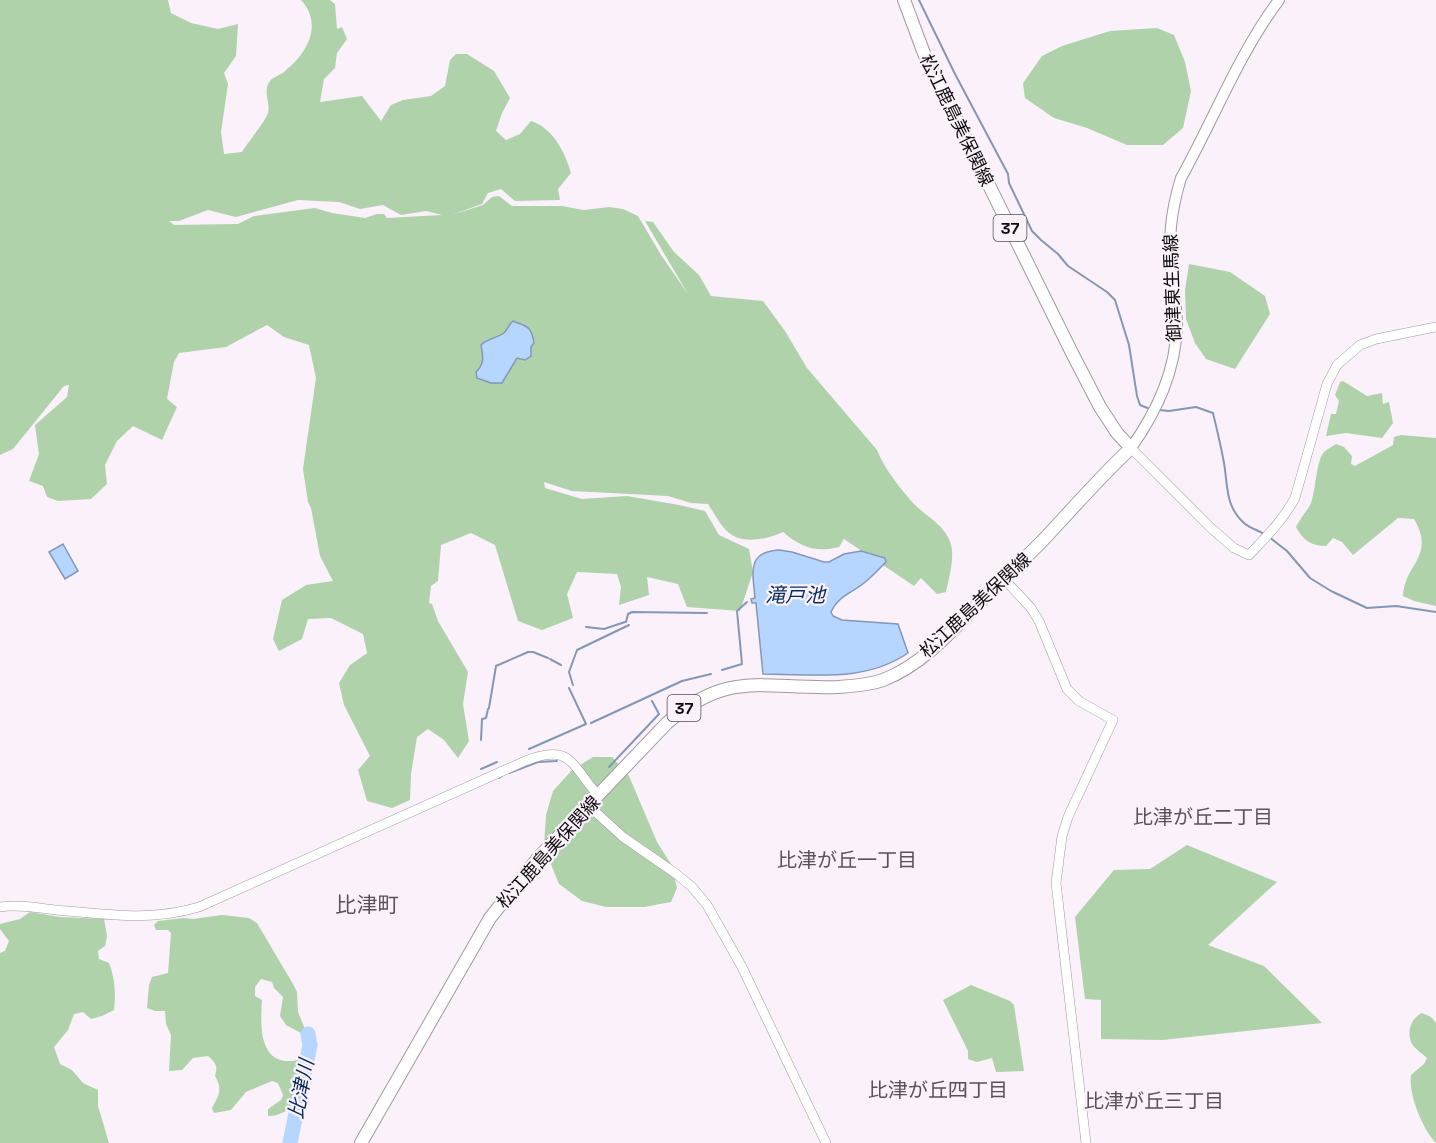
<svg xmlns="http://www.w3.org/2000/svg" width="1436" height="1143" font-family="'Space Grotesk','Noto Sans JP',sans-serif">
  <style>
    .green { fill: #afd2ab; fill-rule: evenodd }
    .water { fill: #b6d5ff; stroke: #8398b6; stroke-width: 1.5 }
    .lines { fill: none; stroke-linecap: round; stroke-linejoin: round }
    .stream { stroke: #8398b6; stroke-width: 2 }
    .river { stroke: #b6d5ff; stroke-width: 15 }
    .tertiary-casing { stroke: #a199a1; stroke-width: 10 }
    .secondary-casing { stroke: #a199a1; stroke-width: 12 }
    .primary-casing { stroke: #a199a1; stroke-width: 14 }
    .tertiary { stroke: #fff; stroke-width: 9 }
    .secondary { stroke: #fff; stroke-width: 10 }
    .primary { stroke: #fff; stroke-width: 12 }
    .labels { text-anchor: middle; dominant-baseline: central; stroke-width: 4.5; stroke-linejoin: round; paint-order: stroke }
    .shield { fill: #faf1fa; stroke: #544f54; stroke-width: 1.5 }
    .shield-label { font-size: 16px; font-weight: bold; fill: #0d0a0d }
    .street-label { font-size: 18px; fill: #0d0a0d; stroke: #faf1fa }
    .water-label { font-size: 20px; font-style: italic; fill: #042b5c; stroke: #faf1fa }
    .neighbourhood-label { font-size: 20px; fill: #5a525a; stroke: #faf1fa }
    .quarter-label { font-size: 21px; fill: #5a525a; stroke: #faf1fa }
  </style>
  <rect width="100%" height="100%" fill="#faf1fa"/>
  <path class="green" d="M0,0h168l3,13 20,10 27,6 20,-5 -2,32 -12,17 4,11 -7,48 3,22 18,-2c5,-9 23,-30 26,-39 3,-10 -6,-22 2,-32 3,-4 11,-6 15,-10 23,-18 38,-47 16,-71h29l5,4 2,25 5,-2 5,12 -10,14 -2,15 -11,11 -4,23 42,-6 19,25 10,-16 12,-5 28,-4 14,-10 5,-26 6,-6h11l27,17 16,27 -8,15 -6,18 10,9 14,-6 11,-13c22,7 34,31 40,52l-13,16 2,11 -45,1 -14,-12 -13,4 -6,11 -31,11 32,-10 9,-8 7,-1 13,10h50l22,4 25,-3 14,2 15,7 23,39 27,39 -43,-73 8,1 21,30 25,23 12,21 52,5 22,30 22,37 70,82c8,20 23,38 37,54 14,14 36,24 38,46 1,14 -3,28 -6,42l-9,2 -16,-16 -7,8 -70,-47 -5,8c-24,6 -38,0 -56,-15 -15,7 -41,13 -55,0 -8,-7 -14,-19 -20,-28l-17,-1 -23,-7 -96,-5 -28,-9 1,6 37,11 45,-3 52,9 26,6 14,24 30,14 4,23 -13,39 -53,-4 -9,-23 -31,-7 2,18 -30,10 2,-18 -4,-13 -40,-2 -10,22 6,24 -31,12 -24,-9 -23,-76 -24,-12 -30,12 -3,36 -7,5 -2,17 3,1 6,17 30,51 -5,32 6,37 -11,17 -14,-18 -16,-11 -11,8 -6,37 -1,26 -18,8 -25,-7 -9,-31 12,-14 -26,-51 -5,-22 11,-18 17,-12 -4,-19 -32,-16 -23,1 -6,20 -23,12 -6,-12 9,-39 24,-15 27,-4 -13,-25 -9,-48 -3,-6 -5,-33 13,-91 -7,-33 -25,-8 -17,-12 -41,22 -47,6 -5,9 -7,37 10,8 -15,33 -29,-14 -16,15 -12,24 2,19 -16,15 -33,2 -11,-4 -4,-11 -14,-5 10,-27 -4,-29 32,-28 2,-12 -5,1 -51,63 -13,6zM298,200l41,2 21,7 23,-4 18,10 25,-4 16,4 -55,3 -3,-4h-7l-12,4 -33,-5 -17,-5 -61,8 -16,8 -64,1 -5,-4h10l29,-11 28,7z
    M1157,28l17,7 11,27 6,29 -8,37 -20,17h-36l-40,-17 -33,-10 -29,-20 -2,-15 19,-27 20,-10 48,-15z
    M1189,264l41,8 35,24 5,18 -35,55 -29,-10 -11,-16 -9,-24 -1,-29z
    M1343,381l24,15 15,-3 1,11 6,-2 4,21 -11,15 -36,-5 -20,3 5,-22h5l3,-13 -4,-6 5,-13z
    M1401,435l35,3v168l-22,-5 -11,-5c1,-32 33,-39 11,-77l-16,-1 -45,37 -11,-13 -9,-4 -7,8c-15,0 -23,-6 -30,-19 4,-9 12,-17 15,-24 5,-13 5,-42 13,-51 3,-3 9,-6 12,-8l8,3 8,9 -1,8 4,2 38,-21 1,-8z
    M593,757h19l17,19 28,66 14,22 6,24 -6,14 -27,5h-38l-24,-6 -23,-17 -15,-37 2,-32 7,-24 19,-21z
    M1187,845l90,37 -69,63 56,21 58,57 -160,17 -61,-1v-39l-16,-1 -10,-82 39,-47 36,-1z
    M30,912l30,5 44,2 3,17 -2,10 -7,5 1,8 10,4c6,15 7,31 5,47l-12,6 -11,3 -8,-7 -9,2 -6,16 -14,17 6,17 12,6 11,13 15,7v16l11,37h-109v-190l5,-2 4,-10 -9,-12v-5l20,-5z
    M222,915l27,3 8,5 36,61 4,8 1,20 7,17 -4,4 -15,-8 -6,-9 3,-19 -9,-9 -2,-6 -11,-3 -6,8v9l7,4c-2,29 -3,71 41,59l-10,47c-4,5 -19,11 -25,10v-7l13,-9 2,-5 -5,-12 -6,-2 -26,11 -15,18 -17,3 -2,-5c7,-13 11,-18 3,-32 3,-10 1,-13 -7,-20l-15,2 -11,12 -13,1 2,-36 -5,-11 -1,-13h-10l-8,-3 2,-23 3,-8 16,-4 3,-40 -3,-3h-12l-2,-5 4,-4 26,-3 9,1z
    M971,985l39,16 4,4 10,66 -28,1 -4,-14 -15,4 -9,-3v-8l-25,-51z
    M1422,1013l9,4 5,6v120c-13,-13 -28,-49 -25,-68l13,-11 3,-6c-4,-4 -12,-9 -15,-14 -6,-12 -1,-26 10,-31z"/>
  <path class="water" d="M513,321c14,6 18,4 21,22l-3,4v9l-6,4 -8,-2 -15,25h-11l-14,-5 -1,-6c9,-9 7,-16 5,-27 7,-7 16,-7 23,-12 4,-4 5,-9 9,-12z
    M63,544l15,27 -13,8 -16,-27z
    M779,550l13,2 32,10h5l15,-8 17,-3 24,7 1,4c-7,7 -14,15 -22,21 -12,10 -26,13 -33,29l2,4 9,4 56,4 10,29c-44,30 -95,21 -145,21l-7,-71h-4l-1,-4 4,-1c-2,-25 -9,-46 24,-48z"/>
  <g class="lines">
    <path class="stream" d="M919,0l36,74 53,100 1,9 23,48 9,9 17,14 10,12 39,26 8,8 14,45 8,51 3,9 10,4
      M1159,410l10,1 27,-4 17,6c4,17 8,33 11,50 4,23 1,43 20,60 5,5 14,7 20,11
      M1269,537l18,14 23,27 21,13 36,17 29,-2 40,6
      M626,622l2,-8 4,-2 75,1
      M586,627l18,2 21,-7
      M550,659l11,6
      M722,670l20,-6 -5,-53 10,-9
      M573,685l-4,-13 8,-22 52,-25
      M489,708l7,-42 32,-14h5l15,6
      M591,723l91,-42 29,-7
      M481,740l1,-21 4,-1 2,-9
      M529,749l57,-25 -17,-36
      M609,767l50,-53 -7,-13
      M481,769l16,-7
      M509,773l29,-11 19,-1
      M499,778l3,-2"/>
    <path class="river" d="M290,1143l20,-98 -2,-11"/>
    <defs>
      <path id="tertiary" d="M1131,448l80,80 23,20 15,7c17,-18 34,-35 46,-57l32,-114 10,-19 23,-20 16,-6 60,-12
        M1004,579l27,29 8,13 28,68 12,12 34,19 -45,97 -6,19 -6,47 30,260
        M589,806l34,31 52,36 17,14 15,18 35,62 84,176
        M0,907c18,-3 38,1 56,3 51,4 92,12 143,-3l326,-146c47,-19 46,5 74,35"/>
      <path id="secondary" d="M1131,448c26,-37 45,-77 46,-124 0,-15 -3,-31 -5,-46 -4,-37 -2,-64 9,-100 33,-59 57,-123 98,-178"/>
      <path id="primary" d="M361,1143l129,-225 49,-61 128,-134c63,-55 97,-33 171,-36 15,-1 31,-2 45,-7 42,-16 74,-55 105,-86 19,-19 39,-37 58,-57 28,-30 55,-61 85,-89l-14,-15 -17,-26 -28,-54 -147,-297 -21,-56"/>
    </defs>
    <use href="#tertiary" class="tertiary-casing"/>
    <use href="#secondary" class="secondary-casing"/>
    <use href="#primary" class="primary-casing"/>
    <use href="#tertiary" class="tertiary"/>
    <use href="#secondary" class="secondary"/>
    <use href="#primary" class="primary"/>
  </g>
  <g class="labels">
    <g class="shield">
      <rect x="993.5" y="215" width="33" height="26" rx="4.5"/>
      <rect x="667.5" y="695" width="33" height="26" rx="4.5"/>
    </g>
    <g class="shield-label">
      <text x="1010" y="228">37</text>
      <text x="684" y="708">37</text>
    </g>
    <g class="street-label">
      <text transform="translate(957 120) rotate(64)">松江鹿島美保関線</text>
      <text transform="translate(1172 288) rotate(-92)">御津東生馬線</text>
      <text transform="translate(975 605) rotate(-43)">松江鹿島美保関線</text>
      <text transform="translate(548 852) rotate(-48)">松江鹿島美保関線</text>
    </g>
    <g class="water-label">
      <text x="795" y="595">滝戸池</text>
      <text transform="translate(301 1089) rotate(-79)">比津川</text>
    </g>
    <g class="neighbourhood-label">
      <text x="1203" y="817">比津が丘二丁目</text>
      <text x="847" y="860">比津が丘一丁目</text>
      <text x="938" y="1090">比津が丘四丁目</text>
      <text x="1154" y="1101">比津が丘三丁目</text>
    </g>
    <g class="quarter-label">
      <text x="367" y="904">比津町</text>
    </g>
  </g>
</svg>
